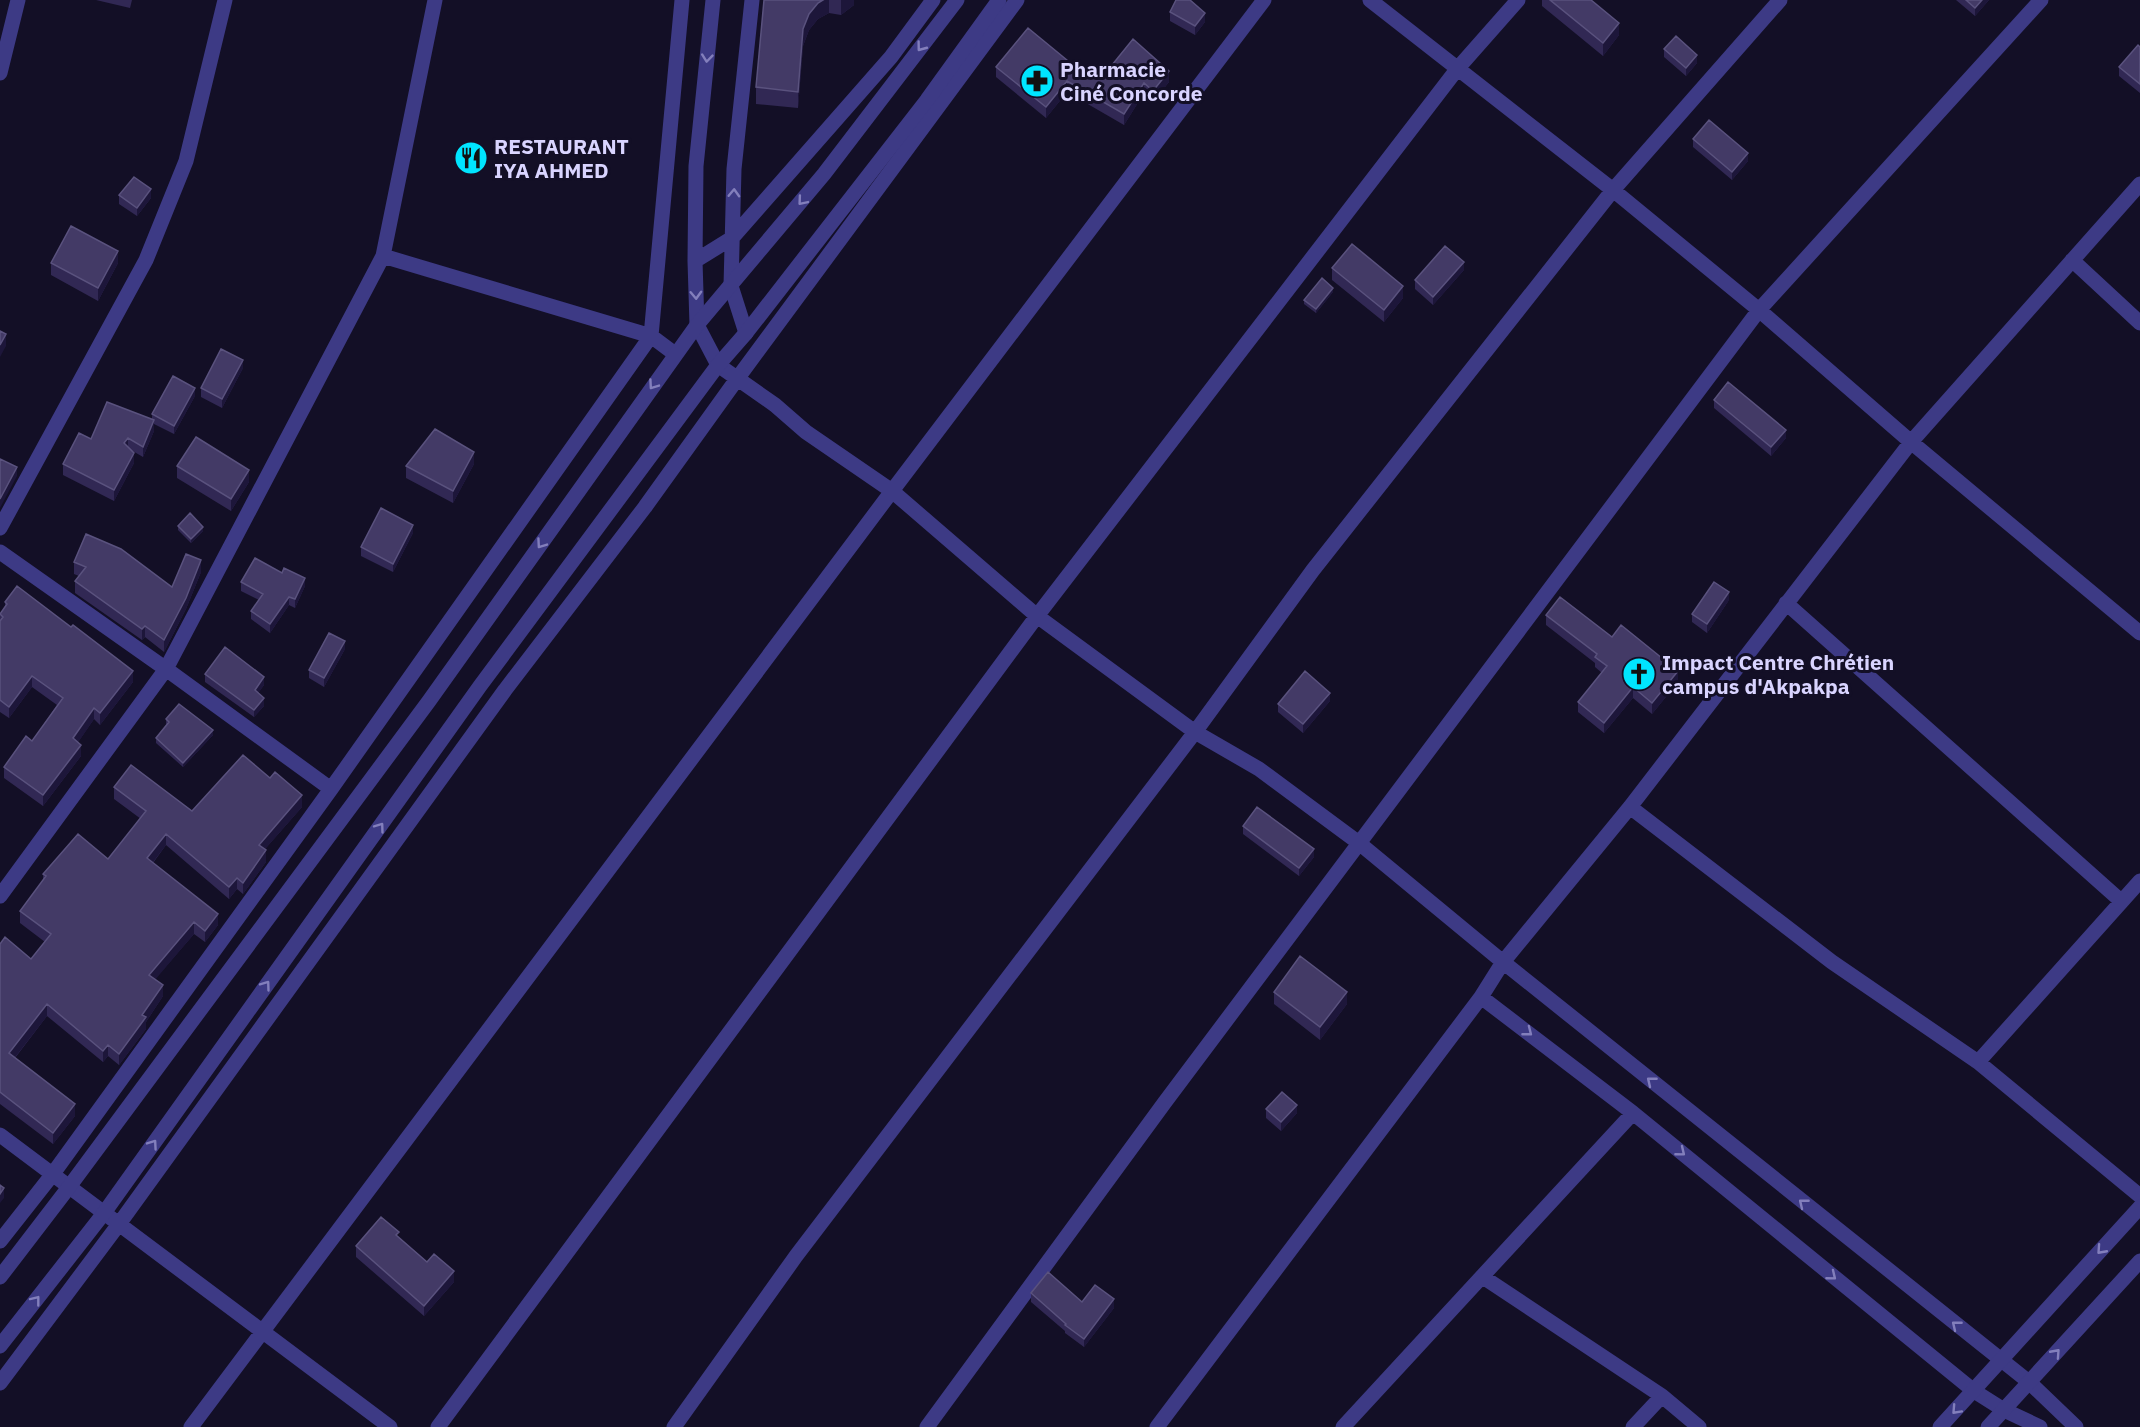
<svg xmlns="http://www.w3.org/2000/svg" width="2140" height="1427" font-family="'IBM Plex Sans',sans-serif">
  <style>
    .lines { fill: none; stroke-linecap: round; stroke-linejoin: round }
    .minor { stroke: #3d3a85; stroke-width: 15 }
    .tertiary { stroke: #3d3a85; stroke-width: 15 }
    .wall { fill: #312854 }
    .shaded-wall { fill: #1d163a }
    .building { fill: #433a66; stroke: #5a527e; stroke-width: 1.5 }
    .oneway { stroke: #837fbc }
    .labels { text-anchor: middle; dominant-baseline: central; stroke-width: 6; stroke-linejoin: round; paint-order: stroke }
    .poi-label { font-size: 21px; font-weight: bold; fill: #d9d4ff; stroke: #130f26; text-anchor: start }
  </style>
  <rect width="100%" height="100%" fill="#130f26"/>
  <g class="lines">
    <path class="minor" d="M713,0l-17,166 -1,95 2,64 21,40 57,40 31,27 86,59 145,125 158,116 64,37 100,74 144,119 526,420 47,45
      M1370,0l243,190 146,120 152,132 229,191
      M0,73l18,-73
      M383,256l268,80 24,18
      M2072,260l68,63
      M695,261l37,-23 159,-181 42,-57
      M746,333l-15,-47 3,-117 18,-169
      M0,552l166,117 165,120
      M1786,603l335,298
      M1630,807l202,155 146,100 162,134
      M0,896l166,-227 217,-413 52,-256
      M1481,997l152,116 341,278 30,19 36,17
      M1978,1062l162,-181
      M0,1135l390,292
      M0,1241l52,-66 279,-386 320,-453 31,-336
      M1483,1277l179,119 37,31
      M0,1383l119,-159 386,-534 140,-183 92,-128 280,-379
      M191,1427l701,-936 372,-491
      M438,1427l599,-811 421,-548 60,-68
      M674,1427l122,-171 399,-524 118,-162 300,-380 167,-190
      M927,1427l238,-325 594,-792 282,-310
      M1157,1427l324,-430 22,-35 127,-155 281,-365 229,-258
      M1343,1427l290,-314
      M1633,1427l29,-31"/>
    <path class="tertiary" d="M0,528l146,-268 40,-99 39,-161
      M0,1277l69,-90 360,-486 268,-376 127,-151 133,-174
      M0,1346l104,-133 376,-527 238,-321 28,-32 181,-233 72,-100
      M1940,1427l200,-220
      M1988,1427l152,-166"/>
  </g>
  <path class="wall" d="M96,0h36l-2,8z
    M764,0h90v5l-13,10 -12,-2 -11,6 -9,11 -6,16 -5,62 -42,-4v-17z
    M1542,0h49l28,35 -16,21 -61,-50z
    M1956,0h33l-14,16z
    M1170,12l35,10 -10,13 -25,-14z
    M2140,47v46l-21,-17v-9z
    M1664,49l33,14 -11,13 -22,-19z
    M996,67l94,12 18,-9 61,12 -16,20 -9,-9 -20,32 -57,-33 -21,26 -50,-41z
    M1693,139l55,22 -16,19 -39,-33z
    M119,195l32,3 -14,18 -18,-12z
    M51,263h67l-20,38 -47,-26z
    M1332,268l71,30 -19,24 -52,-42z
    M1464,270l-31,35 -18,-16v-9z
    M1333,292l-17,21 -12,-9v-4z
    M243,368l-21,40 -21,-11v-9z
    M195,396l-21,38 -20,-10v7l-11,26 -12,-7 3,13 -20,38 -51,-26v-11l28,-25 61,-20v-5z
    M1714,400l72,38 -15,18 -57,-48z
    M474,464l-21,39 -47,-25v-12z
    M177,466l72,16 -18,29 -54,-33z
    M178,526l25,5 -12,12 -13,-13z
    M413,533l-20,39 -32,-16v-9z
    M74,562l98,25 29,-15 -15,37 -22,43 -19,-15 -3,3 -67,-47v-12l4,-5 -5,-2z
    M241,582l64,4 -10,22 -6,-3 -19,28 -19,-14v-8l8,-11 -18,-9z
    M1729,600l-22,33 -15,-11v-8z
    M5,602l128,80 -33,43 -6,-6 -16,23 3,14 -38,50 -39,-28v-11l28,-26 25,-36 -25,-18 -23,31 -9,-6v-98l5,-7z
    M1546,615l66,22 66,45 -26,32 -19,-16 -29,35 -26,-21v-10l24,-29 -7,-6v-4l-49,-38z
    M345,649l-21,38 -15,-9v-8z
    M205,674l59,11 -6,8 6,13 -10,11 -49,-35z
    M1330,701l-27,32 -25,-21v-8z
    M166,719l47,16 -30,32 -27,-24v-5l11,-14h-1z
    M114,787l78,24 110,-4 -37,42 1,13 -23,32 -6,-5 -8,10 -63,-54 -13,18 65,62 -13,17 -11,-8 -39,45 8,17 -17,26v7l-27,36 -11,-9 -5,6 -56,-46 -32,42 60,58 -22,28 -53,-40v-160l31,15 14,-17 -25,-19v-12l23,-31v-6l65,-15 33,-40 -27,-20z
    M1243,826l71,31 -15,19 -56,-42z
    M1274,992l73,12 -27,36 -46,-36z
    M1266,1109l31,4 -16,18 -15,-13z
    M399,1238l28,24 27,20 -30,34 -68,-59v-11z
    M1031,1293l51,9 32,6 -30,39 -19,-14v-2l-34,-29z"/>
  <path class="shaded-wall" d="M823,0h6v13l-11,6 -9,11 -6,16 -5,62v-16l5,-63 6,-15 9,-11z
    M841,0h13v5l-13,10z
    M1982,0h7l-14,16v-8z
    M1205,13v9l-10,13v-9z
    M1619,23v12l-16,21v-13z
    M1697,55v8l-11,13v-8z
    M1169,71v11l-16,20v-11z
    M1067,81v11l-21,26v-11z
    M1144,83v10l-20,32v-11z
    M1748,153v8l-16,19v-8z
    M151,189v9l-14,18v-8z
    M118,251v12l-20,38v-13z
    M1464,262v8l-31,35v-8z
    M1403,286v12l-19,24v-12z
    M1333,288v4l-17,21v-4z
    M6,334v12l-6,11v-12z
    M243,360v8l-21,40v-9z
    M195,388v8l-21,38v-8z
    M154,420v11l-11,26v-10z
    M1786,430v8l-15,18v-9z
    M128,438v10l-4,-5z
    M474,452v12l-21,39v-12z
    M134,453v10l-20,38v-11z
    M17,467v9l-17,32v-9z
    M249,470v12l-18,29v-12z
    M413,525v8l-20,39v-8z
    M203,527v4l-12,12v-4z
    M201,560v12l-15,37 -22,43v-12z
    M305,578v8l-10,22v-9z
    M1729,592v8l-22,33v-9z
    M289,597v8l-19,28v-9z
    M145,626v11l-3,3v-11z
    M345,641v8l-21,38v-9z
    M133,671v11l-33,43v-12z
    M1678,671v11l-26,32v-11z
    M32,676v11l-23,31v-11z
    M264,677v8l-9,13v-8z
    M1633,687v11l-29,35v-10z
    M1330,693v8l-27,32v-9z
    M264,698v8l-10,11v-7z
    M94,708v11l-21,31v-12z
    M213,730v5l-30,32v-4z
    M81,745v11l-38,50v-11z
    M302,795v12l-43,49v-11z
    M166,834v11l-19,25v-12z
    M1314,849v8l-15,19v-8z
    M266,850v12l-23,32v-11z
    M237,878v11l-8,10v-12z
    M218,914v11l-13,17v-11z
    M194,922v12l-45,53v-12z
    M163,985v11l-17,26v7l-27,36v-11l23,-39z
    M1347,992v12l-27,36v-13z
    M47,1004v12l-38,49v-12z
    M108,1045v11l-5,6v-11z
    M75,1104v12l-22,28v-11z
    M1297,1105v8l-16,18v-9z
    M4,1188v10l-4,5v-9z
    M454,1271v11l-30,34v-10z
    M1114,1299v9l-30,39v-8z"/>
  <path class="building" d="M764,0h59l-5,3 -9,11 -6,15 -5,63 -42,-5z
    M1176,0h14l15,13 -10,13 -25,-14z
    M1550,0h41l28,23 -16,20z
    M1966,0h16l-7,8z
    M1028,28l62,51 10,-15 8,6 25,-31 36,32 -16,20 -9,-8 -20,31 -57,-33 -21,26 -50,-40z
    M1676,36l21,19 -11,13 -22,-19z
    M2138,45l2,2v37l-21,-17z
    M1709,120l39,33 -16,19 -39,-33z
    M134,177l17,12 -14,19 -18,-13z
    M71,226l47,25 -20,37 -47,-25z
    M1352,244l51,42 -19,24 -52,-42z
    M1445,246l19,16 -31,35 -18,-17z
    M1322,278l11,10 -17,21 -12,-9z
    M0,331l6,3 -6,11z
    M221,349l22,11 -21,39 -21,-11z
    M173,376l22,12 -21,38 -22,-12z
    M1728,382l58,48 -15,17 -57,-47z
    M107,402l47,18 -11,27 -15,-9 -4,5 10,10 -20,37 -51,-26 16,-31 12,6z
    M435,429l39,23 -21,39 -47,-25z
    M196,437l53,33 -18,29 -54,-33z
    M0,459l17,8 -17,32z
    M381,508l32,17 -20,39 -32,-17z
    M190,513l13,14 -12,12 -13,-13z
    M86,534l35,15 51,38 14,-33 15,6 -15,38 -22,42 -19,-14 -3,3 -67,-48 11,-14 -12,-5z
    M255,558l27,15 2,-5 21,10 -10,21 -6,-2 -19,27 -19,-13 12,-17 -22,-12z
    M1714,582l15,10 -22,32 -15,-10z
    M17,586l54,41 2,-2 60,46 -33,42 -6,-5 -21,30 8,7 -38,50 -39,-28 22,-31 6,5 31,-43 -31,-22 -23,31 -9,-7v-79l3,-4 -3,-3 7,-10 -2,-2z
    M1560,597l52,40 9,-12 57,46 -26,32 -19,-16 -29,36 -26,-21 29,-36 -12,-9 2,-3 -51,-39z
    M329,633l16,8 -21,37 -15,-8z
    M225,647l39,30 -9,13 9,8 -10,12 -49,-36z
    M1305,671l25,22 -27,31 -25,-20z
    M179,704l34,26 -30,33 -27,-25 13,-16 -3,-3z
    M243,755l27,23 5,-6 27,23 -43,50 7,5 -23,33 -6,-5 -8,9 -63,-53 -19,24 71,56 -13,17 -11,-9 -45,53 14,10 -21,30 4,2 -27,37 -11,-9 -5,6 -56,-47 -38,49 66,51 -22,29 -53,-41v-148l5,-7 26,22 20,-25 -31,-23 26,-35 -3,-2 35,-40 30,25 38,-48 -32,-24 17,-22 61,46z
    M1257,807l57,42 -15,19 -56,-42z
    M1300,956l47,36 -27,35 -46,-35z
    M1282,1092l15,13 -16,17 -15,-13z
    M0,1185l4,3 -4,6z
    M381,1217l18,15 -3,3 31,27 7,-8 20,17 -30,35 -68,-60z
    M1048,1272l34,30 13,-17 19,14 -30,40 -19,-14 1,-1 -35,-31z"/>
  <defs><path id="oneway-chevron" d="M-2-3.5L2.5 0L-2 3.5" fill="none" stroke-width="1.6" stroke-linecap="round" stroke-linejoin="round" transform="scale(1.5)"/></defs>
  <g class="oneway">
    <use href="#oneway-chevron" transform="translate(921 47) rotate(127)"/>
    <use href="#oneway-chevron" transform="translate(707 58) rotate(96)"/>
    <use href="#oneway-chevron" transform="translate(734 193) rotate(-88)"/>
    <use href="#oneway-chevron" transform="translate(802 201) rotate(130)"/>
    <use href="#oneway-chevron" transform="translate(696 295) rotate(88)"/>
    <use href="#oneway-chevron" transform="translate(653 385) rotate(125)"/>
    <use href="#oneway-chevron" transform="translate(541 544) rotate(125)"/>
    <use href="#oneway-chevron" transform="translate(380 827) rotate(-54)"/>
    <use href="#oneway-chevron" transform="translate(266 985) rotate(-54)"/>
    <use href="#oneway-chevron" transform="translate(1528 1032) rotate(38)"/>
    <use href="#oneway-chevron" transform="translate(1651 1081) rotate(-141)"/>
    <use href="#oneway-chevron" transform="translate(153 1144) rotate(-55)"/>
    <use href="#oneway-chevron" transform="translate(1681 1152) rotate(39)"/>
    <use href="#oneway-chevron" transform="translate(1803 1203) rotate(-141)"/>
    <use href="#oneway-chevron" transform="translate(2101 1250) rotate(132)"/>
    <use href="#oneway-chevron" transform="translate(1832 1276) rotate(39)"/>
    <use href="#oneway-chevron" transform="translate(36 1300) rotate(-52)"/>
    <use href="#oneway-chevron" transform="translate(1956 1325) rotate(-141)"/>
    <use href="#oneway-chevron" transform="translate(2056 1353) rotate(-48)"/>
    <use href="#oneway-chevron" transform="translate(1956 1410) rotate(133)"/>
  </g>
  <defs>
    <symbol id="pharmacy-disc" viewBox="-11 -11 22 22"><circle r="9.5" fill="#00e5ff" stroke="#130f26"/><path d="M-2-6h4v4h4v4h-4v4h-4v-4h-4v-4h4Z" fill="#111"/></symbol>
    <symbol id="restaurant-disc" viewBox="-11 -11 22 22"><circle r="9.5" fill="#00e5ff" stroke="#130f26"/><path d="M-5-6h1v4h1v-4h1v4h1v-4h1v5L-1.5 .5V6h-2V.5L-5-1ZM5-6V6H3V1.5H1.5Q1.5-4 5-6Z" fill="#111"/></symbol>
    <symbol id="church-disc" viewBox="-11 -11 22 22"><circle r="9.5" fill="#00e5ff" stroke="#130f26"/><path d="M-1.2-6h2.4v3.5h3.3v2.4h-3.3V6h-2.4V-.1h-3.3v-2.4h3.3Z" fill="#111"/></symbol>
  </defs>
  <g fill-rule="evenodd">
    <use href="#pharmacy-disc" x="1018" y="62" width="38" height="38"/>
    <use href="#restaurant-disc" x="452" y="139" width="38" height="38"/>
    <use href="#church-disc" x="1620" y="655" width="38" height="38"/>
  </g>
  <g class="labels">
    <g class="poi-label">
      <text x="1060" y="69">Pharmacie<tspan x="1060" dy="24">Ciné Concorde</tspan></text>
      <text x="494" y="146">RESTAURANT<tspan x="494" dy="24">IYA AHMED</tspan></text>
      <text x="1662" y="662">Impact Centre Chrétien<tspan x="1662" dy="24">campus d'Akpakpa</tspan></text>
    </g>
  </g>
</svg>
